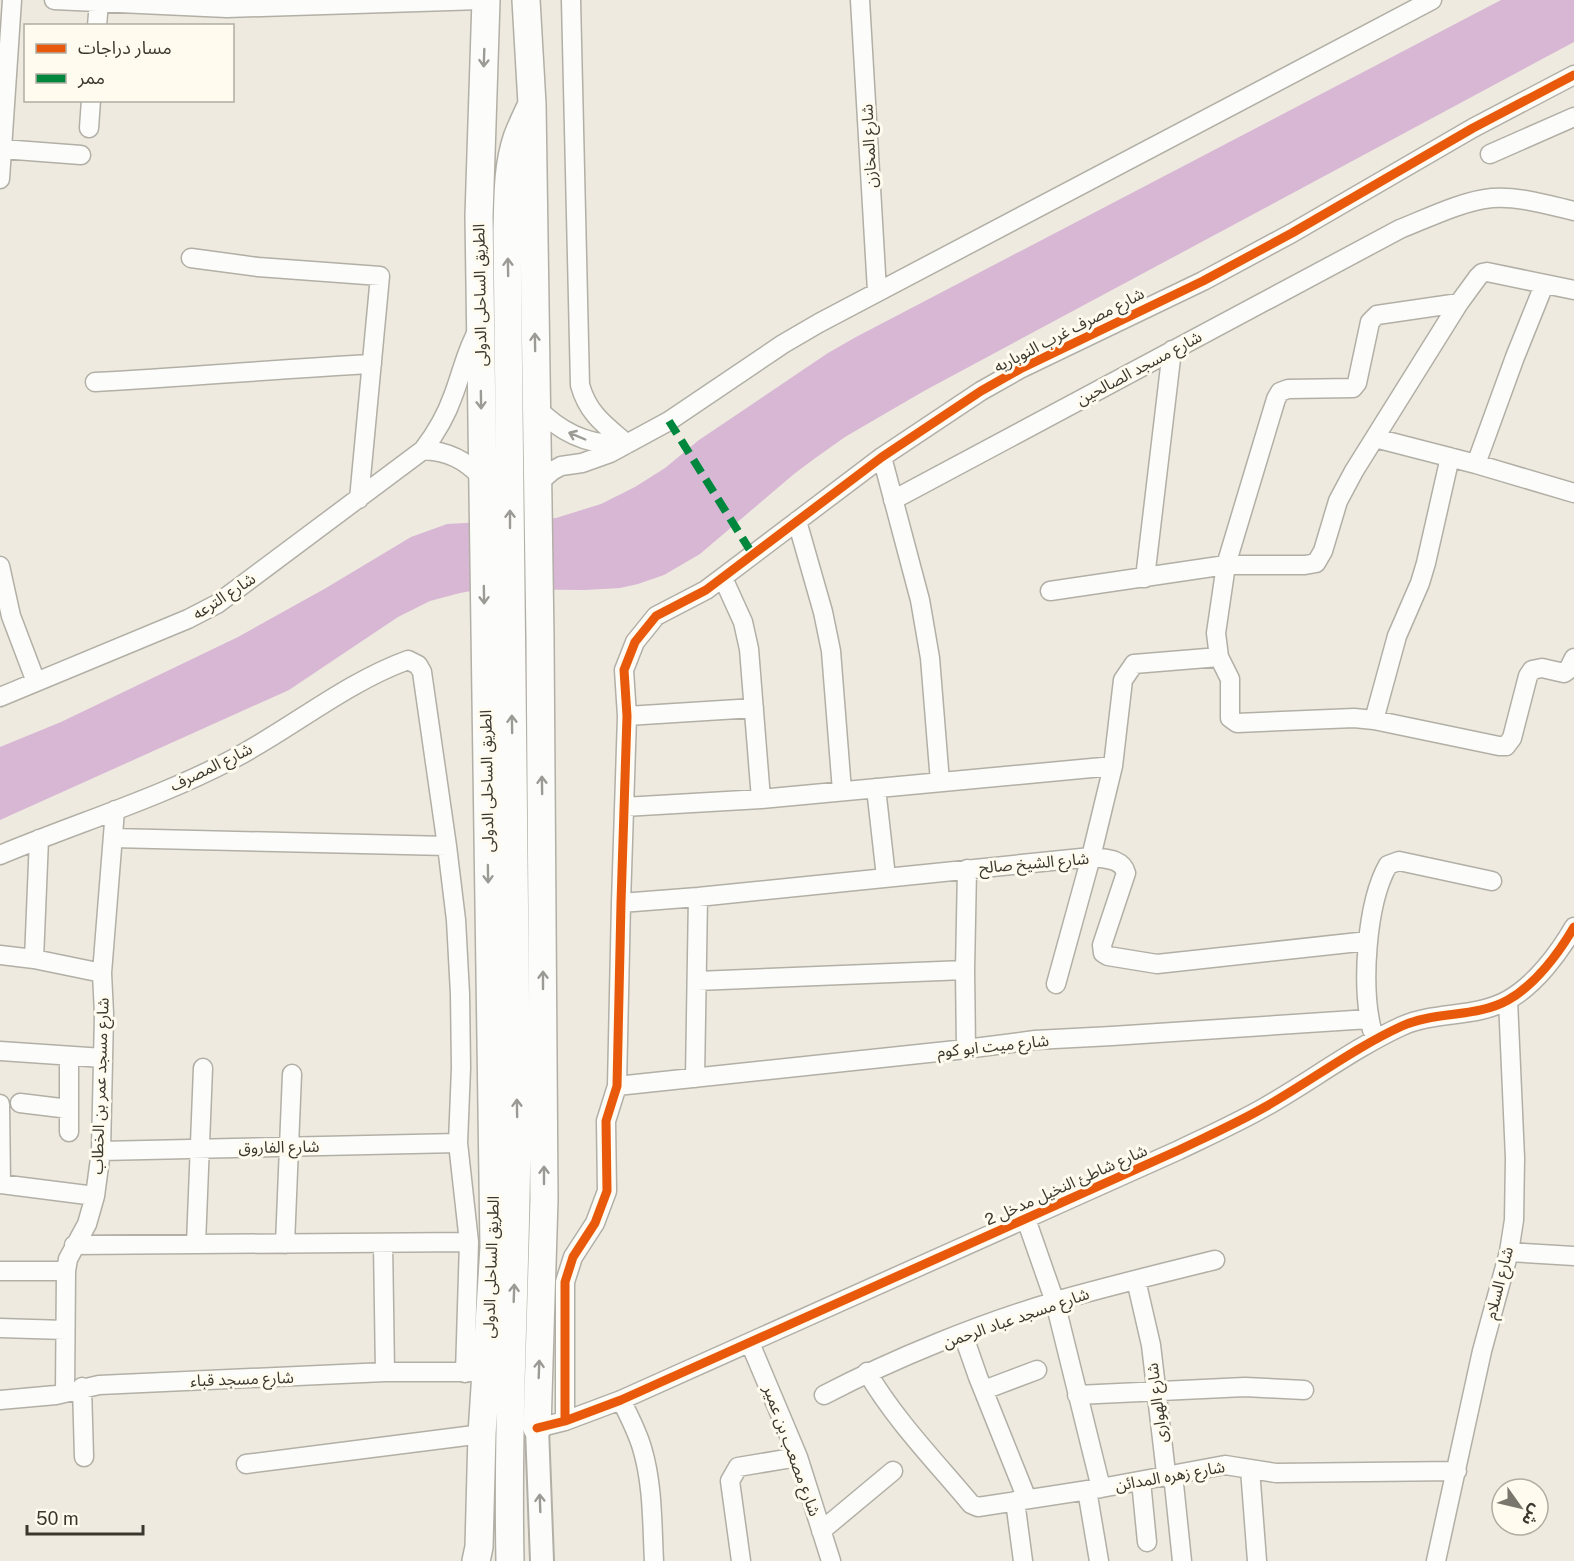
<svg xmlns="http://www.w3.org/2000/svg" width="1574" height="1561" font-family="'Public Sans','Noto Sans Arabic',sans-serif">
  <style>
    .water { fill: #d8b7d5 }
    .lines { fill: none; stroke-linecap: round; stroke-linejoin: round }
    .minor-casing { stroke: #b2afa6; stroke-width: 21 }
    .major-casing { stroke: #b2afa6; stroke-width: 26 }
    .highway-casing { stroke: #b2afa6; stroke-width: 30 }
    .minor { stroke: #fcfcfa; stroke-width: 18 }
    .major { stroke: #fcfcfa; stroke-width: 22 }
    .highway { stroke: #fcfcfa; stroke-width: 27 }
    .quiet { stroke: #00873e; stroke-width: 8; stroke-dasharray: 15 8; stroke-linecap: butt }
    .cycleway-casing { stroke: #fffbee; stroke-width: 13 }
    .cycleway { stroke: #e8590c; stroke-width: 9 }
    .oneway { stroke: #9b9a94 }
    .labels { text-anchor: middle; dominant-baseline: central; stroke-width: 6; stroke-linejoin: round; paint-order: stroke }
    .street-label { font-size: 16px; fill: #3a372f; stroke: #fffbee }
  </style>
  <rect width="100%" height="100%" fill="#eeeadf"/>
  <path class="water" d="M1501,0h73v42l-650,349 -79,46 -31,22 -20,15 -94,80 -36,21 -26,9 -18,4 -35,2 -103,-1 -22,4 -30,8 -32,16 -109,73 -289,130v-73l61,-25 177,-85 88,-49 85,-51 36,-13 109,-6 45,-14 34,-17 30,-19 34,-28 129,-87 28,-16z"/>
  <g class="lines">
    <defs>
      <path id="minor" d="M54,0l173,8 254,-8
        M571,0l9,385c8,29 25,40 47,59
        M860,0l17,291
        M97,26l2,-24
        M89,128l2,-28
        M2,149l79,6
        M1490,154l84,-37
        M0,179l12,-179
        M191,258l67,9 122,9 -21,223
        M95,382c92,-5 184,-13 277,-18
        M536,407c23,24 51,39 86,37
        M1375,438l101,26 39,-107 29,-72
        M423,450c25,1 43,10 59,28
        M882,457l38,143 10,58 10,124
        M1476,464l98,29
        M537,484l15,-13 9,-5 21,-3 28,-10 59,-32 114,-77 36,-21 613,-323
        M893,500l507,-271c28,-11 62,-28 92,-31 27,-2 56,7 82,13
        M797,521l26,91 8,39 11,140
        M0,566l11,50 25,66
        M723,578l20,44 6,27 12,150
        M1145,578l27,-228
        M1050,591l176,-26h79l11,-2 7,-12 15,-50 16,-30 105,-168 19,-26 4,-4 5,-1 87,18
        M1219,657l11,22v39l7,5 117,-5 20,2 125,26h7l6,-8 16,-62 4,-6 10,-2 22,5 4,-3 6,-12
        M0,697l188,-78 29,-15 206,-154c13,-17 23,-34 30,-54 9,-23 13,-46 26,-68
        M627,716l127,-8
        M1374,720l23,-84 23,-53 6,-20 24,-106
        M876,788l10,89
        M624,807l137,-8 352,-33
        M113,838l334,8
        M0,855c77,-32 159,-57 233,-96 59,-31 112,-76 175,-99l10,5 4,7 25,174 9,74 4,74 1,74 -3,75 11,99 -4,131
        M621,903l77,-6 393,-40c14,2 31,1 35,16l-24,72 1,8 5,3 49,8 211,-23
        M0,955l34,4 68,14
        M34,959l5,-120
        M697,981l268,-11
        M1056,984l35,-127 22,-91 10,-86 11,-16 85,-7 -3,-24 10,-68 50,-166 4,-7 8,-3 65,-1 4,-5 13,-61 7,-7 82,-12
        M1372,1030c-11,-43 -6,-126 16,-165l11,-4 93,20
        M966,1049l-1,-79 2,-101
        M0,1051l103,7
        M695,1078l3,-181
        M617,1086l349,-37 69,-9 77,-4 257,-17
        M20,1103l49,6
        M0,1104l1,80
        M69,1132v-76
        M101,1151l357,-8
        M0,1184l95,12
        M1026,1219l29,83 46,186
        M383,1243l2,129
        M196,1244l7,-176
        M285,1244l7,-170
        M74,1245l395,-3
        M1509,1252l65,4
        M0,1271h66
        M1136,1280l15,65 15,128 8,11 8,77
        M0,1328l65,2
        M963,1334l15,43 49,122
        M750,1343l48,114 33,104
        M867,1372c28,48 69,90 104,132l7,3 123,-19 124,-23 51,8 181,-2
        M82,1387l2,70
        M984,1390l53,-20
        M65,1393l1,-122 2,-12 19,-35 8,-28 6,-45 3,-137 -2,-41 13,-163
        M824,1395c71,-37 155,-71 232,-94 53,-15 106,-28 159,-41
        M1077,1395l168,-8 59,3
        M0,1400l56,-5 43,-10 286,-13h93
        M621,1400c8,16 16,31 21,48 11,36 10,76 12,113
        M565,1421v-139l8,-25 22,-34 12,-32 -1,-70 11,-35 4,-183 6,-187 -3,-46 11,-28 21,-26 50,-26 176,-133 99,-66 39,-22 183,-88 89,-48 181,-105 101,-53
        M537,1428l28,-7 56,-21 558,-250c29,-14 58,-27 86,-43 46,-26 89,-59 137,-81 33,-15 74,-8 106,-26 27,-15 51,-47 66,-73
        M246,1464l236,-30
        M1250,1469l7,92
        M1141,1481l6,61
        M1087,1490l12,71
        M1015,1501l8,60
        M821,1531l72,-60
        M741,1561l-11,-80 8,-14 60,-10
        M1436,1561l46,-210 27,-99 5,-32 1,-62 -7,-158"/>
      <path id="major" d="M537,1428l5,133"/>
      <path id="highway" d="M526,0l6,104 8,535 4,560 -7,229
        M476,1561l3,-14 3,-113 12,-187 -15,-1031 7,-216
        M510,1561c-3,-143 6,-286 7,-429l-10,-901c1,-31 0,-63 10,-93 4,-11 10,-23 15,-34"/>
    </defs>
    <use href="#minor" class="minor-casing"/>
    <use href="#major" class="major-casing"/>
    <use href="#highway" class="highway-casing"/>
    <use href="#minor" class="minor"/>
    <use href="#major" class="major"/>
    <use href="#highway" class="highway"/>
    <path class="quiet" d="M669,421l84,134"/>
    <defs>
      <path id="cycleway" d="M565,1421v-139l8,-25 22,-34 12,-32 -1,-70 11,-35 4,-183 6,-187 -3,-46 11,-28 21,-26 50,-26 176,-133 99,-66 39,-22 183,-88 89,-48 181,-105 101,-53
        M537,1428l28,-7 56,-21 558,-250c29,-14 58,-27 86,-43 46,-26 89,-59 137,-81 33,-15 74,-8 106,-26 27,-15 51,-47 66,-73"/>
    </defs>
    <use href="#cycleway" class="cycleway-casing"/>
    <use href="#cycleway" class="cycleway"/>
  </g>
  <defs><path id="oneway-shaft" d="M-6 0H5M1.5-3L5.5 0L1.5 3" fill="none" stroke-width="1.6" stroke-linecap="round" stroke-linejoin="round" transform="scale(1.5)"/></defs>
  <g class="oneway">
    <use href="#oneway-shaft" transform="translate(484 58) rotate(92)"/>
    <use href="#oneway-shaft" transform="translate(508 267) rotate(-91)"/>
    <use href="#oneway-shaft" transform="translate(535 342) rotate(-91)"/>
    <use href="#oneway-shaft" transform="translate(481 400) rotate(89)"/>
    <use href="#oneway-shaft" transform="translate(577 436) rotate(-157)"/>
    <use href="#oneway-shaft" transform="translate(510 519) rotate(-90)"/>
    <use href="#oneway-shaft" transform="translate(484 595) rotate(89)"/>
    <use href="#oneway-shaft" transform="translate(512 724) rotate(-91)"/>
    <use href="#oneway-shaft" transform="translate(542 785) rotate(-91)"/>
    <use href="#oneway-shaft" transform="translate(488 874) rotate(89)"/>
    <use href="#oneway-shaft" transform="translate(543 980) rotate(-90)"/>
    <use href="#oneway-shaft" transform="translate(517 1108) rotate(-91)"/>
    <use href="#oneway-shaft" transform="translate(544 1175) rotate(-90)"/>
    <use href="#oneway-shaft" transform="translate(514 1293) rotate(-88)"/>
    <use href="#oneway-shaft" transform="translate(539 1369) rotate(-88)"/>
    <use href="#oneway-shaft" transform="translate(540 1503) rotate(-92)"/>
  </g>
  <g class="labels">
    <g class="street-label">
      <text transform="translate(869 146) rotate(-93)">شارع المخازن</text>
      <text transform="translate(480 295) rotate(-91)">الطريق الساحلى الدولى</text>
      <text transform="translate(1069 330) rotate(-27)">شارع مصرف غرب النوباريه</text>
      <text transform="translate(1139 368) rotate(-28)">شارع مسجد الصالحين</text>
      <text transform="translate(224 596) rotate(-33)">شارع الترعه</text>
      <text transform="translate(211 767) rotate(-26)">شارع المصرف</text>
      <text transform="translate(487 781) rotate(-91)">الطريق الساحلى الدولى</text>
      <text transform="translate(1034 863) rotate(-5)">شارع الشيخ صالح</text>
      <text transform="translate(993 1046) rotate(-6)">شارع ميت ابو كوم</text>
      <text transform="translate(100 1086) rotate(-88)">شارع مسجد عمر بن الخطاب</text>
      <text transform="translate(279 1147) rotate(-1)">شارع الفاروق</text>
      <text transform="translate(1066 1185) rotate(-24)">شارع شاطئ النخيل مدخل 2</text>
      <text transform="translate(491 1267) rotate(-88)">الطريق الساحلى الدولى</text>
      <text transform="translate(1499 1283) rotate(-76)">شارع السلام</text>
      <text transform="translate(1016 1318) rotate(-19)">شارع مسجد عباد الرحمن</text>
      <text transform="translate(242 1379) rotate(-2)">شارع مسجد قباء</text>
      <text transform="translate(1157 1403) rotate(-97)">شارع الهوارى</text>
      <text transform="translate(792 1451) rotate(70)">شارع مصعب بن عمير</text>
      <text transform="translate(1170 1476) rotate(-10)">شارع زهره المدائن</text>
    </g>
  </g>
  <rect x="24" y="24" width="210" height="78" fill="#fffbee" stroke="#b0ada2" stroke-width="1.5"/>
  <rect x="36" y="44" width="30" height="9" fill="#e8590c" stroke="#b0ada2" stroke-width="1.5"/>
  <text x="78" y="54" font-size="18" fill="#3a372f">مسار دراجات</text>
  <rect x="36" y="74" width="30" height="9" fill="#00873e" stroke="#b0ada2" stroke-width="1.5"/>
  <text x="78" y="84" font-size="18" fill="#3a372f">ممر</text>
  <g transform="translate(1520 1507) rotate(124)"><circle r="28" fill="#fffbee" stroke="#b0ada2" stroke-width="1.5"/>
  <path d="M0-4.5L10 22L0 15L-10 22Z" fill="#79766d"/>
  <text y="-9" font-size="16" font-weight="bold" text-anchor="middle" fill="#3a372f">ش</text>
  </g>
  <path d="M27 1525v9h116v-9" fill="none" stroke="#3a372f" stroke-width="3"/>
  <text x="36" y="1525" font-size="18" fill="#3a372f" stroke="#fffbee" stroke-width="4.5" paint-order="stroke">50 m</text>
</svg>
